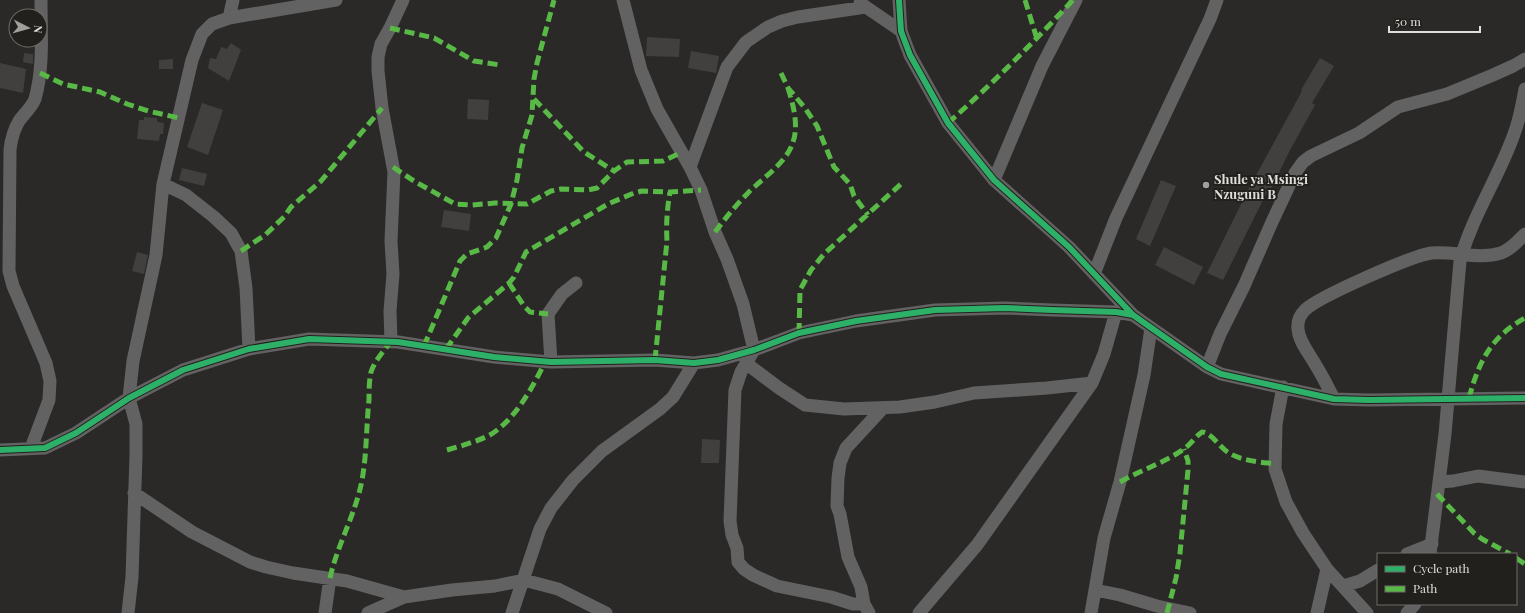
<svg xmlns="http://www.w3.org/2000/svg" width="1525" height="613" font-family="'Playfair Display',serif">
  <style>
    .building { fill: #41403e }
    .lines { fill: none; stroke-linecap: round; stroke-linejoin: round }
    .street { stroke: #636262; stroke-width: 13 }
    .quiet { stroke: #58b947; stroke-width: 5; stroke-dasharray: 10 5; stroke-linecap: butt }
    .cycleway-casing { stroke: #22201d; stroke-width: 8 }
    .cycleway { stroke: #2db169; stroke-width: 6 }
    .poi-dot { fill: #a19f9d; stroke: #22201d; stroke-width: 1.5 }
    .labels { text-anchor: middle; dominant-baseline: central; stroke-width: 4; stroke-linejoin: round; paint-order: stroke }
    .poi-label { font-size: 13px; font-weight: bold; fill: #e0dedc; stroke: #22201d; text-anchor: start }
  </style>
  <rect width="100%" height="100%" fill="#2b2927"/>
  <path class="building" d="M647,37l33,2 -1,18 -33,-1z
    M231,43l10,7 -12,31 -21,-13 2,-10 6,1 5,-12 6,2z
    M691,51l28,5 -3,17 -28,-5z
    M24,53l9,1v10l-10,-2z
    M1320,58l14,8 -22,37 3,2 -26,47 -21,43 -2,-1 -43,86 -16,-7 41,-83 54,-99 -1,-1z
    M173,59v10h-14v-9z
    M0,63l26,6 -3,24 -23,-5z
    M468,99l21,1 -1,20 -21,-1z
    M202,103l21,7 -15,45 -21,-8z
    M144,117l13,1v4l7,1 -1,11h-3l-1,7 -22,-2 2,-19h5z
    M182,168l25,6 -3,12 -25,-6z
    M1161,180l15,6 -26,60 -14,-7z
    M444,210l27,4 -2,17 -28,-4z
    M1164,247l39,20 -9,18 -39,-20z
    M137,252l11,3 -4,19 -12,-3z
    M702,439l18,1 -1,23h-18z"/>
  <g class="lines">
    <path class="street" d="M623,0l18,70 16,39 33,58 11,23 14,42 12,27 16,45 11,46 -13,22 -6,18 -5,131 2,14 5,13 1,14 6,7 9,6 24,11 54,11 22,7h11
      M899,0l2,31 9,24 38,68 46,57 75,67 64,68 74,52 14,7 113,25 35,1 156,-2
      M860,3l41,28
      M229,18l4,-18
      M690,167l37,-100 19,-25 22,-15 14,-6 16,-4 68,-10
      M994,180l48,-114 34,-66
      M163,184l23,11 28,22 17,16 10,18 5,37 3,61
      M1094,274l22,-56 94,-199 7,-19
      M391,341l-1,-30 3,-37 -2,-33 3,-69 -12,-64 -4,-37v-14l3,-13 9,-16 13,-28
      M551,362l-3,-48 14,-20 14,-11
      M747,364l32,24 26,17 39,4 56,-2 35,-5 39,-9 73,-5 45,-5
      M1207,367l13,-33 24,-48 28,-64 23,-49 8,-11 8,-6 48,-23 39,-26 49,-13 46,-19 20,-9 12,-7
      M1283,387l-7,37 -1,45 11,33 17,31 24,36 40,44
      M1334,399c-6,-12 -12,-24 -19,-35 -6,-11 -16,-22 -17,-35 -1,-8 2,-14 7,-19 13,-13 108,-55 127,-57 23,-2 47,7 69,0 9,-3 17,-12 24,-19
      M31,448l18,-48 1,-19 -4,-18 -33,-77 -4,-15 1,-121c1,-10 3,-19 9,-29 5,-7 13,-14 16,-22 9,-32 6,-67 6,-99
      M0,450l45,-2 31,-15 53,-35 54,-28 66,-21 60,-10 89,3 96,15 57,5 104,-2 39,3 24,-3 36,-10 45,-17 57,-12 79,-11 70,-2 47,2 64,2 17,3
      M1439,482l14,-1 25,-5 47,6
      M134,493l58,39 58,30 16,5 27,6 54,8 57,16 48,-7 43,-4 29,-6 34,9 48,24
      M1407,554l25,-10
      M1430,554l15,-120 15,-173c12,-45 39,-84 54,-127 6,-15 8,-30 11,-45
      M1343,586l17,-5 18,-11
      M1095,590l25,5 37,11 33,7
      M128,613l4,-36 4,-122v-31l-7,-26 4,-37 23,-106 7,-71 29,-124 10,-26 10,-10 17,-6 107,-18
      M325,613l5,-35
      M368,613l36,-16
      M512,613l28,-84 11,-21 22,-28 29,-29 58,-42 13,-12 21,-34
      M869,613l-5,-9 -3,-17 -13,-30 -8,-43 -3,-8 1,-28 2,-15 6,-15 37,-40
      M919,613l58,-68 115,-162 12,-29 12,-42
      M1091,613l13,-75 16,-56 24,-107 7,-47
      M1317,613l10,-44
      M1407,613l8,-9"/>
    <path class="quiet" d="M1025,0l12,39
      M390,28l44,10 40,23 26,4
      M40,73l23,11 37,8 27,12 21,7 31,7
      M781,73l7,15 17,20 12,18 17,41 16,17 4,12 14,19
      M534,99l50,53 30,19
      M948,123c44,-39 85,-80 125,-123
      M393,167l21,14 41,23 17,1 23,-2 32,1 24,-13 10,-2 27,1 9,-2 17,-17 13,-9 36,-1 19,-9
      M715,232c10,-13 20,-26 32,-38 14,-15 40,-31 46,-52 6,-17 0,-38 -5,-54
      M241,251l24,-16 19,-18 7,-10 30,-26 61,-73
      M509,283l15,23 6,6 18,2
      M799,333l1,-43 11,-20 13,-16 78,-71
      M424,346l36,-85 7,-7 20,-7 9,-9 15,-34 6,-24 5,-32 10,-33 2,-36 3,-16 17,-63
      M446,349l22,-31 41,-35 5,-6 12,-25 82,-48 26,-11 8,-2 28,1 31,-2
      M655,360l12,-119c-1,-17 0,-32 3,-49
      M1469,398c10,-37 22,-61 56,-80
      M447,450c14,-4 28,-8 41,-14 26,-14 45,-49 57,-74
      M1120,482c21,-12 44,-19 64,-33 7,-5 11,-12 18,-17 9,0 18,16 27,21 13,8 32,9 47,11
      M1437,494l37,39 8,6 28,15
      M1516,558l9,6
      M330,578c7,-32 24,-61 31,-93 6,-28 5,-57 8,-85 0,-9 0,-19 2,-28 4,-12 13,-21 20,-31
      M1167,613l9,-35 4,-25 8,-83v-9l-4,-12"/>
    <defs>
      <path id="cycleway" d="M899,0l2,31 9,24 38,68 46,57 75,67 64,68 74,52 14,7 113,25 35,1 156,-2
        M0,450l45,-2 31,-15 53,-35 54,-28 66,-21 60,-10 89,3 96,15 57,5 104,-2 39,3 24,-3 36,-10 45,-17 57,-12 79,-11 70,-2 47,2 64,2 17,3"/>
    </defs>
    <use href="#cycleway" class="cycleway-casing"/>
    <use href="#cycleway" class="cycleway"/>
  </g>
  <circle class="poi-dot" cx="1206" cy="185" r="4"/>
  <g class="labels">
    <g class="poi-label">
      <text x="1214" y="178">Shule ya Msingi<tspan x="1214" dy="15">Nzuguni B</tspan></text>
    </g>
  </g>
  <rect x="1377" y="553" width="140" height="52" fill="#22201d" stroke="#6e6c69"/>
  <rect x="1385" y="566" width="20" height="6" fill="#2db169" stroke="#6e6c69"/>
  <text x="1413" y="573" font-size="12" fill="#e0dedc">Cycle path</text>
  <rect x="1385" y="586" width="20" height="6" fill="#58b947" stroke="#6e6c69"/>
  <text x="1413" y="593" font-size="12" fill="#e0dedc">Path</text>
  <g transform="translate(28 28) rotate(96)"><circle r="19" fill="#22201d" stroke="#6e6c69"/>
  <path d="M0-3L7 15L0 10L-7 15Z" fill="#a19f9d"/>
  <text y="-6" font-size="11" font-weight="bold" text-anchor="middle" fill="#e0dedc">N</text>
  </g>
  <path d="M1389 26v6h91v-6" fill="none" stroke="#e0dedc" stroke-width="2"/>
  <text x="1395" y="26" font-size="12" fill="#e0dedc" stroke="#22201d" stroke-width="3" paint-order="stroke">50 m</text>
</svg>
